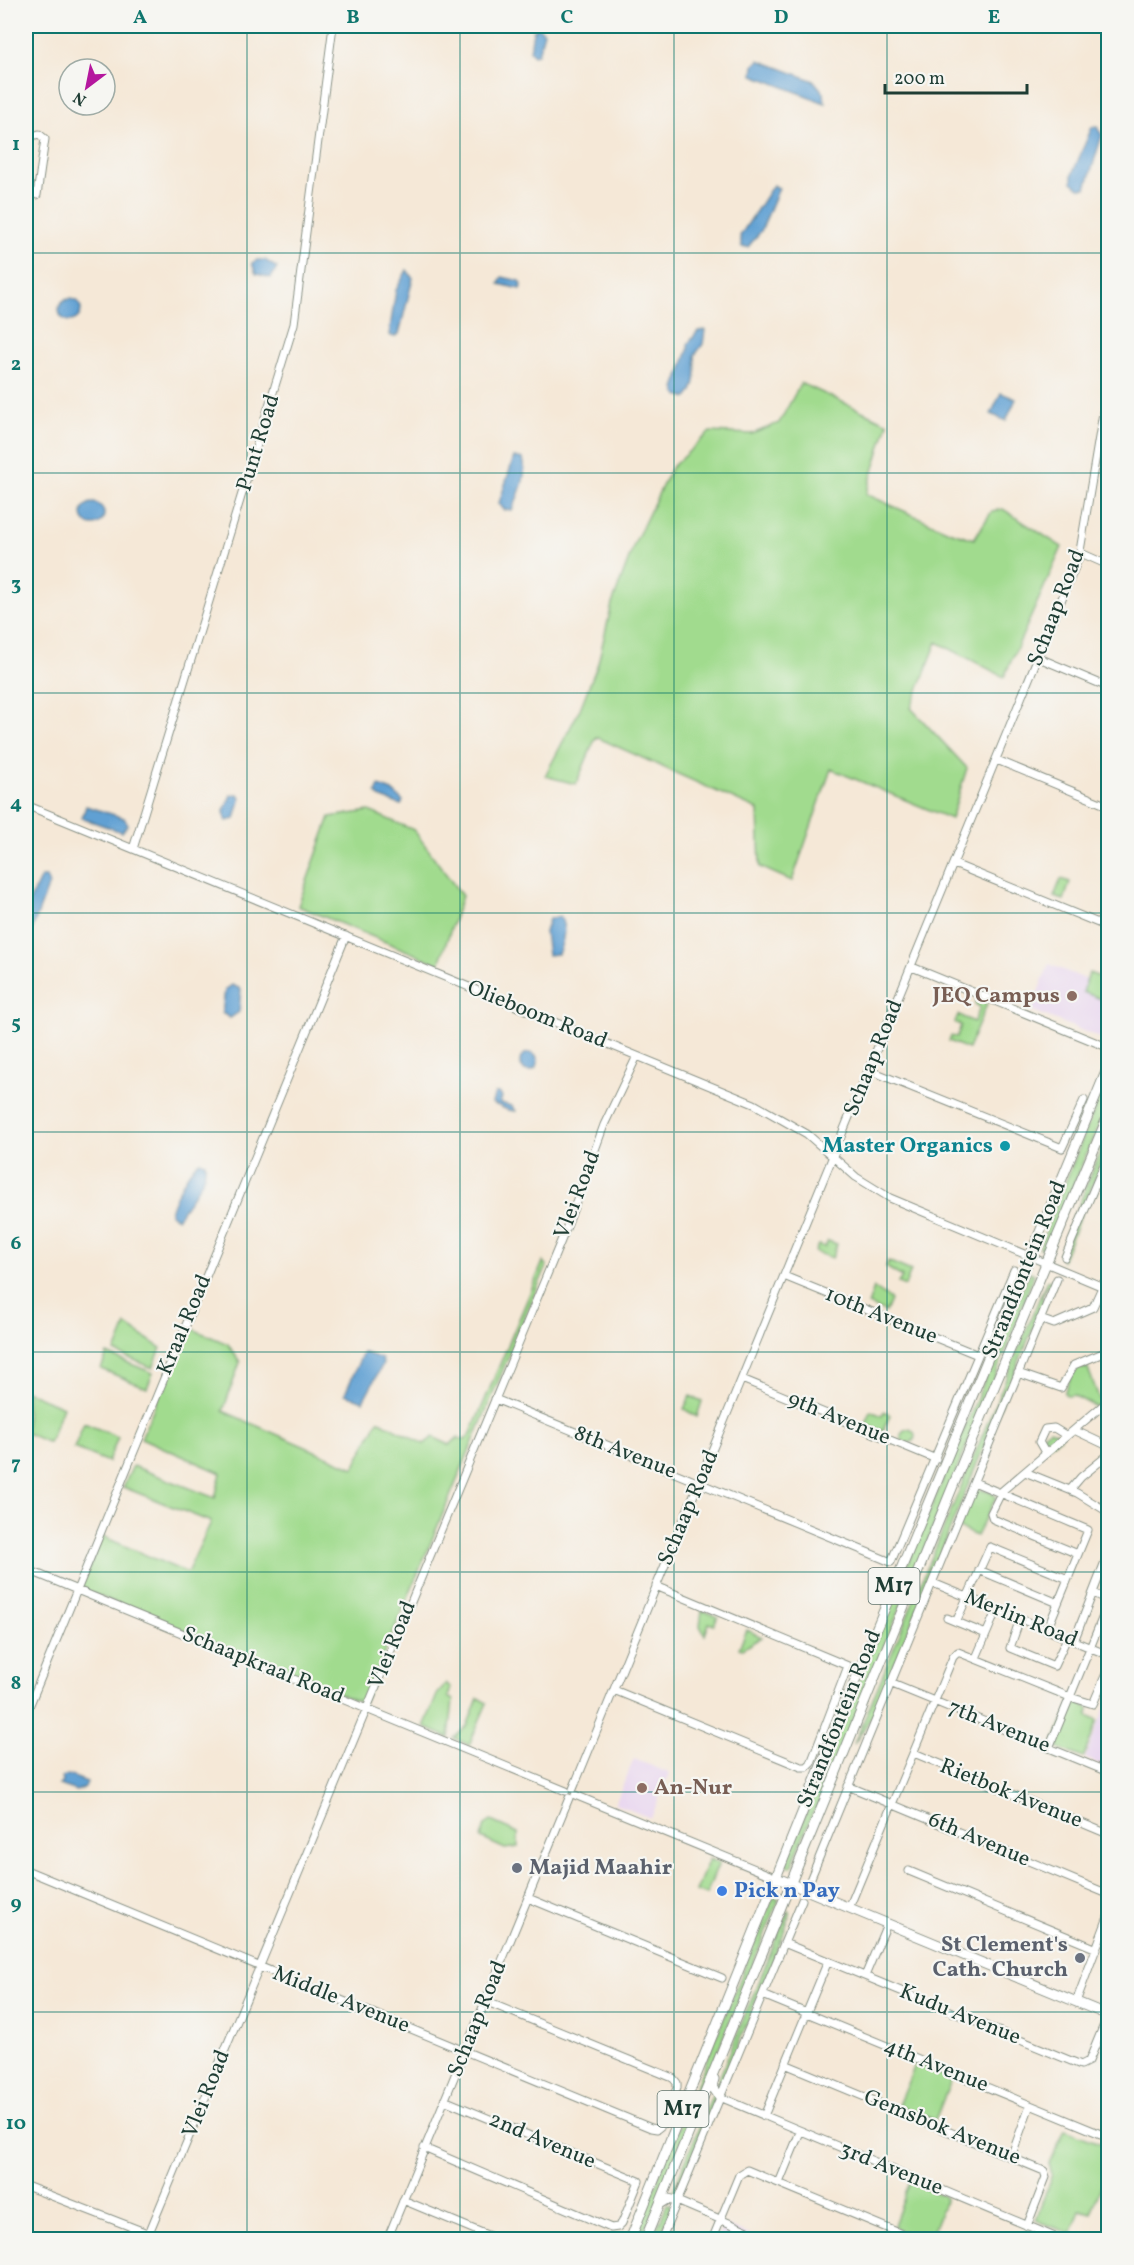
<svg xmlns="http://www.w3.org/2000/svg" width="1134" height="2265" font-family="Vollkorn,serif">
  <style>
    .built { fill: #e7d2ef }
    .green { fill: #a1db8e; stroke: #608c61; stroke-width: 1.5 }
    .water { fill: #60a0d3; stroke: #406e84; stroke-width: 1.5 }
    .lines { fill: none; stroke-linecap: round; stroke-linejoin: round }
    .minor-casing { stroke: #8a9286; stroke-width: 9 }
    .major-casing { stroke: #8a9286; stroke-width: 11 }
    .minor { stroke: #fff; stroke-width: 7 }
    .major { stroke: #fff; stroke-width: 9 }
    .grid { fill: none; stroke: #0f766e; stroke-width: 1.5; stroke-opacity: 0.55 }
    .education-dot { fill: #8d6e63; stroke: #f6f6f2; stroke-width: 2 }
    .culture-dot { fill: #0f9aa8; stroke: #f6f6f2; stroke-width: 2 }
    .worship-dot { fill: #6b7280; stroke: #f6f6f2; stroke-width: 2 }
    .shop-dot { fill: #3f7fe0; stroke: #f6f6f2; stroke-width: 2 }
    .labels { text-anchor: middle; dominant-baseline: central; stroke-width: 4.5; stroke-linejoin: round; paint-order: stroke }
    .shield { fill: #f6f6f2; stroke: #60746d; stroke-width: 1.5 }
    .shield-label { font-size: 21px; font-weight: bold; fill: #1f3d34 }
    .street-label { font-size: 22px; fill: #1f3d34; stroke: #f6f6f2 }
    .education-label { font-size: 22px; font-weight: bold; fill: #785e54; stroke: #f6f6f2; text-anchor: end }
    .culture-label { font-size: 22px; font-weight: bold; fill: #0d838f; stroke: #f6f6f2; text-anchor: end }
    .worship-label { font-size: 22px; font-weight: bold; fill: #5b616d; stroke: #f6f6f2; text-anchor: start }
    .shop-label { font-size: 22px; font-weight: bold; fill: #366cbe; stroke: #f6f6f2; text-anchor: start }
    .neatline { fill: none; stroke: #0f766e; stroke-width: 2 }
    .grid-label { font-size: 20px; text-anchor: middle; font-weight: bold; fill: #0f766e }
  </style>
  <rect width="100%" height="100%" fill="#f6f6f2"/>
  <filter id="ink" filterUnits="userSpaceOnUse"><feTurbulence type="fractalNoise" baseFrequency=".0167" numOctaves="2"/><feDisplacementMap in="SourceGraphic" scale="12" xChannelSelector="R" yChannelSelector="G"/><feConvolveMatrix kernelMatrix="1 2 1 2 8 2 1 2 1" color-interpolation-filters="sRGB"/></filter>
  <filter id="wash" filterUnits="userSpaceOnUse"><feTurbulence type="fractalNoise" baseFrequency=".008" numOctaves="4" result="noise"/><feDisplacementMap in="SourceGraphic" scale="24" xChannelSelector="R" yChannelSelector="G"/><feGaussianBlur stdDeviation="1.35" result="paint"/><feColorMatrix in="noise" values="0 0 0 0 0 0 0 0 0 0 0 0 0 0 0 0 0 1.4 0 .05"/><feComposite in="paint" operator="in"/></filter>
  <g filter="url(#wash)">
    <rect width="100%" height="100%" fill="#f5e8d7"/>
    <path class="built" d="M1049,964l38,16 2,-7 19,9v59l-77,-31z
      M1108,1700v68l-23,-10z
      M634,1759l35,14 -18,45 -36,-14z
      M727,2226l33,13 -43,1 5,-12z"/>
    <path class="green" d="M801,383l87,40 -22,71 83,37 25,8 18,-28 11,-2 59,38 -58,130 -67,-35 -26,66 56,60 -16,51 -120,-50 -39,112 -32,-14 -2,-57 -162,-73 -20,47 -31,-8 35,-67 18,-46 14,-59 23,-62 36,-74 39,-36 42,2 27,-11z
      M369,811l45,19 48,66 -23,68 -141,-58 32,-89z
      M1061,879l9,3 -6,18 -10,-3z
      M1089,973l19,7v15l-4,5 -21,-8z
      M977,999l10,5 -19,45 -19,-8 2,-5 6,1 4,-12 -6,-2 3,-8 16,7 6,-15 -5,-3z
      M1108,1076v27l-61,144 -8,1z
      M1108,1132v14l-46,115 -2,-9z
      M828,1241l9,3 -5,14 -17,-6 3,-7 7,2z
      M888,1261l23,10 -6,15 -7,-3 4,-6 -16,-10z
      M543,1262l4,3 -183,437 -12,-3 -268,-109 -2,-6 20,-48 85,37 24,-51 -88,-35 10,-21 82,32 6,-25 -80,-35 47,-111 40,17 12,18 -17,49 131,57 24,-48 46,24 9,-7 17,8 7,-7 8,2 6,-7z
      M1030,1272l4,2 -25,68 -186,454 -11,18 -21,53 -4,-1v-5l82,-205z
      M1047,1280l5,2 -1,5 -5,-1 -4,11 2,4 -170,412 -20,31z
      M874,1288l17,12 -5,12 -18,-7z
      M126,1325l35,23 -8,20 -38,-16z
      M107,1354l46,19 -6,15 -46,-19z
      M1080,1365l4,4 3,-3 14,37 -5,4 -23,-12 -5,1 -4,-3 10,-24z
      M26,1391l37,16 -14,36 -23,-10z
      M690,1396l12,5 -5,16 -13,-8z
      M871,1411l11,5 2,-4 6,3 -7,16 -17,-7z
      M84,1423l34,14 -10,25 -34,-14z
      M901 1436a7 7 0 1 1 14 0a7 7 0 1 1-14 0Z
      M1050,1430l10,4v4l-15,10 -3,-5 1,-8z
      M975,1488l17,5 4,4 -20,39 -19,-9z
      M702,1610l16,7 -4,8 -5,-2 -4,12 -5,-9z
      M747,1630l15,7 -20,12 -3,-1z
      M446,1683l5,5 -3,9 5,3 -4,38 -25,-11 13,-32z
      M478,1698l9,5 -18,42 -15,-7 13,-12z
      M1076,1702l13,6 -1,8 10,5 -15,37 -25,-10 -4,-6 16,-36z
      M491,1821l27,12v14l-13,2 -24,-11 4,-13z
      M709,1859l10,4 -13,32 -10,-4z
      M774,1896l5,3 -129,320 -11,20 -6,1z
      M788,1910l2,4 -9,26 -105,256h-5z
      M916,2063l36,15 -17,42 -37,-15z
      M1065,2130l43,16v22l-17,45 -11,-3 -9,24 -35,-14 16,-46 -3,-10z
      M910,2182l34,14 2,3 -17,40h-7l-26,-10 -2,-4z
      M667,2204h3l1,4 -13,31 -6,1z"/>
    <path class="water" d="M538,27l6,5 -6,22 -4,1 -4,-4 3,-20z
      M759,60l55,21 10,12 1,10 -72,-28 1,-10z
      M1092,127h5l5,8 -16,53h-7l-7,-6v-7z
      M773,185l6,3 -18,43 -13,16h-6l-2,-11z
      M257,260h8l12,8 -6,10 -15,-4 -4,-11z
      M407,270l6,8 -14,56 -5,3 -5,-2 7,-45z
      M502,277l18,4 2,3 -2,5 -21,-5z
      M59 310a11 11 0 1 1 22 0a11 11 0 1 1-22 0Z
      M705,330l-2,14 -8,11c1,14 3,32 -8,43l-10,-3 -2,-7 13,-38v-6l10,-13z
      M1001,393l15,6 -10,22 -15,-7z
      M514,457l9,2c5,17 -4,35 -11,51h-8l-5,-7z
      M82 514a11 11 0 1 1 22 0a11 11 0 1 1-22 0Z
      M379,786l13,5 11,10 -2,4 -22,-8 -3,-4z
      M237,794l4,3 -6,22 -9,2 -2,-10 7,-16z
      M86,806l38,12 4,6 -6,8 -40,-14z
      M41,877h5l3,7 -23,62v-38z
      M560,916c7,11 3,27 -2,38l-10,1 -3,-23 4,-13z
      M232,985l9,4 -2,23 -9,6 -8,-5 3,-23z
      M520 1062a9 9 0 1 1 18 0a9 9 0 1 1-18 0Z
      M495,1093h4l3,4 -2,6 12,3 4,5 -8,-1 -16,-7z
      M200,1161l5,2c3,19 -19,39 -27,55l-8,-4c1,-11 20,-48 30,-53z
      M363,1352l19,7 1,5 -20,37 -18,-7z
      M68,1775l19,7 -2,6 -9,3 -17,-6 4,-3 -1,-5z"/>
  </g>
  <g filter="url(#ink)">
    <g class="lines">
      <defs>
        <path id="minor" d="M26,138l13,-4 6,5 -8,56
          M1081,553l27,12
          M1039,658l69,29
          M997,760l111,46
          M26,805l728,299 53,30 49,43 34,21 218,91
          M133,849l161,-525 39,-298
          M954,864l154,63
          M912,967l195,80
          M869,1070l193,78 22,-48
          M1065,1257l43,-102
          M784,1276l194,79
          M1040,1319l14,5 39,-17 15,-33
          M1018,1373l43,15 13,-23 34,-14
          M742,1379l194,80
          M495,1399l396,163 123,-292
          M1074,1430l34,16
          M1046,1454l-7,-12 6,-13 9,-1 13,8
          M1025,1472l52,21 31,19
          M974,1482l114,48 -41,100
          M1070,1490l11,-13 27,-22
          M1078,1554l-85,-35 -2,-6 11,-22 106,-90
          M26,1569l540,222
          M979,1570l79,33
          M933,1583l175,72
          M1094,1593l14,7
          M1108,1604l-38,93 23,7 15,-35
          M947,1618l39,16
          M1020,1619l-10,29 44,18 13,-28
          M956,1622l34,-75 78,32
          M1074,1641l34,-87
          M976,1658l21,-49
          M890,1683l218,89
          M614,1690l187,77h6l4,-4 37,-97 -192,-80
          M26,1714l320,-778
          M914,1753l194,81
          M848,1786l260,108
          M573,1789l506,-1232 29,-174
          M575,1795l202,83
          M26,1870l625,258 6,1 5,-4 15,-37v-5l-4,-5 -188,-77
          M909,1871l188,78
          M810,1880l247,-601
          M528,1898l194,80
          M849,1908l104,-251 5,-5 112,45 -21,51
          M784,1943l297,122 8,-4 19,-46
          M865,1976l22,-52
          M763,1995l345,142
          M1076,2002l32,-85
          M785,2064l259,107 2,6 -19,49
          M720,2097l342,143
          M764,2116l64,-155
          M424,2148l187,80 7,-1 4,-4 17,-42 -195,-81
          M1011,2157l19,-52
          M779,2183l21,-51
          M26,2186l139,54
          M403,2200l96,40
          M677,2201l92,39
          M149,2233l419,-1009 36,-99 33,-69
          M387,2240l182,-442
          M661,2240l141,-340
          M712,2240l27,-65 8,-5 169,70
          M1108,2240v-1"/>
        <path id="major" d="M777,1878l331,137
          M714,2079l-2,7 8,11
          M660,2204l8,-5 9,2
          M630,2240l238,-591 240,-582
          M645,2240l321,-786 142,-338"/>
      </defs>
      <use href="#minor" class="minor-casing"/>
      <use href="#major" class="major-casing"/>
      <use href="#minor" class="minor"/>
      <use href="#major" class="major"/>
    </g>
  </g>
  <path class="grid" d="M247,26v2214M460,26v2214M674,26v2214M887,26v2214M26,253h1082M26,473h1082M26,693h1082M26,913h1082M26,1132h1082M26,1352h1082M26,1572h1082M26,1792h1082M26,2012h1082"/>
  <g class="education-dot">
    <circle cx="1072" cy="996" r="6"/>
    <circle cx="642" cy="1788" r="6"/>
  </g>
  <circle class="culture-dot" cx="1005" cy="1146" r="6"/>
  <g class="worship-dot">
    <circle cx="517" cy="1868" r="6"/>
    <circle cx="1080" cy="1958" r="6"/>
  </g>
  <circle class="shop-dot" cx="722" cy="1891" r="6"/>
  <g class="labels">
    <g class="shield">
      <rect x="868.5" y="1568" width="51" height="36" rx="4.5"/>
      <rect x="657.5" y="2091" width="51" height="36" rx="4.5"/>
    </g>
    <g class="shield-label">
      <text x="894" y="1586">M17</text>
      <text x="683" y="2109">M17</text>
    </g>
    <g class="street-label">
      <text transform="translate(259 443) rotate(-73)">Punt Road</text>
      <text transform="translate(1057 608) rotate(-69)">Schaap Road</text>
      <text transform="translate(537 1015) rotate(22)">Olieboom Road</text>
      <text transform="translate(874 1058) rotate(-68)">Schaap Road</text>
      <text transform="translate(578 1195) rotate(-69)">Vlei Road</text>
      <text transform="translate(1025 1270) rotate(-68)">Strandfontein Road</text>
      <text transform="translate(881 1316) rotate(22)">10th Avenue</text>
      <text transform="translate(185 1325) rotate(-67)">Kraal Road</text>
      <text transform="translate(839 1419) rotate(22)">9th Avenue</text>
      <text transform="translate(625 1453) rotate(22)">8th Avenue</text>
      <text transform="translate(689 1508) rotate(-67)">Schaap Road</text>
      <text transform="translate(1021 1619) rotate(22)">Merlin Road</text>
      <text transform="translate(393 1645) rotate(-68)">Vlei Road</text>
      <text transform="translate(263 1666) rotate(22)">Schaapkraal Road</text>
      <text transform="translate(840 1719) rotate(-68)">Strandfontein Road</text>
      <text transform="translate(999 1727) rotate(22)">7th Avenue</text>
      <text transform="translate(1011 1794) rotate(22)">Rietbok Avenue</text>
      <text transform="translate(979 1840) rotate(23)">6th Avenue</text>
      <text transform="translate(341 2000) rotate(22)">Middle Avenue</text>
      <text transform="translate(960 2015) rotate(22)">Kudu Avenue</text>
      <text transform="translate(478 2019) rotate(-68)">Schaap Road</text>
      <text transform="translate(936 2066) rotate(22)">4th Avenue</text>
      <text transform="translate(207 2094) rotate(-68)">Vlei Road</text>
      <text transform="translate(942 2128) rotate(22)">Gemsbok Avenue</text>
      <text transform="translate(542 2141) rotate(23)">2nd Avenue</text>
      <text transform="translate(891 2169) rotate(22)">3rd Avenue</text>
    </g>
    <g class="education-label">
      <text x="1060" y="996">JEQ Campus</text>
      <text x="654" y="1788" text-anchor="start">An-Nur</text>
    </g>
    <g class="culture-label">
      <text x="993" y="1146">Master Organics</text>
    </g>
    <g class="worship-label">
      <text x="529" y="1868">Majid Maahir</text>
      <text x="1068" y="1945" text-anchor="end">St Clement's<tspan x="1068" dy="25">Cath. Church</tspan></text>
    </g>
    <g class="shop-label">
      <text x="734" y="1891">Pick n Pay</text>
    </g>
  </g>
  <rect width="1134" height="2265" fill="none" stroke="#f6f6f2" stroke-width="66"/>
  <g transform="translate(87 87) rotate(212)"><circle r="28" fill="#f6f6f2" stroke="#a0aca6" stroke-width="1.5"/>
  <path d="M0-4.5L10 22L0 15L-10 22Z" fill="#b5179e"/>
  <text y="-9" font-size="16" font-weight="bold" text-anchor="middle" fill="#1f3d34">N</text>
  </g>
  <path d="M885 84v9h142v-9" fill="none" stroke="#1f3d34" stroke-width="3"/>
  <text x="894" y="84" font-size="18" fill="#1f3d34" stroke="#f6f6f2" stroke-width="4.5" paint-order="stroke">200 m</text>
  <rect x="33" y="33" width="1068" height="2199" class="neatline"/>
  <g class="grid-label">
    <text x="140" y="23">A</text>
    <text x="353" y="23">B</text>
    <text x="567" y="23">C</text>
    <text x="781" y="23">D</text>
    <text x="994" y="23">E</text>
    <text x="16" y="150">1</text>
    <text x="16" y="370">2</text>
    <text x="16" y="590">3</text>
    <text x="16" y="809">4</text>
    <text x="16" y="1029">5</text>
    <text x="16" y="1249">6</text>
    <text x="16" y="1469">7</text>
    <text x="16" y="1689">8</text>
    <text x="16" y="1909">9</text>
    <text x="16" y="2129">10</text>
  </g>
</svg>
